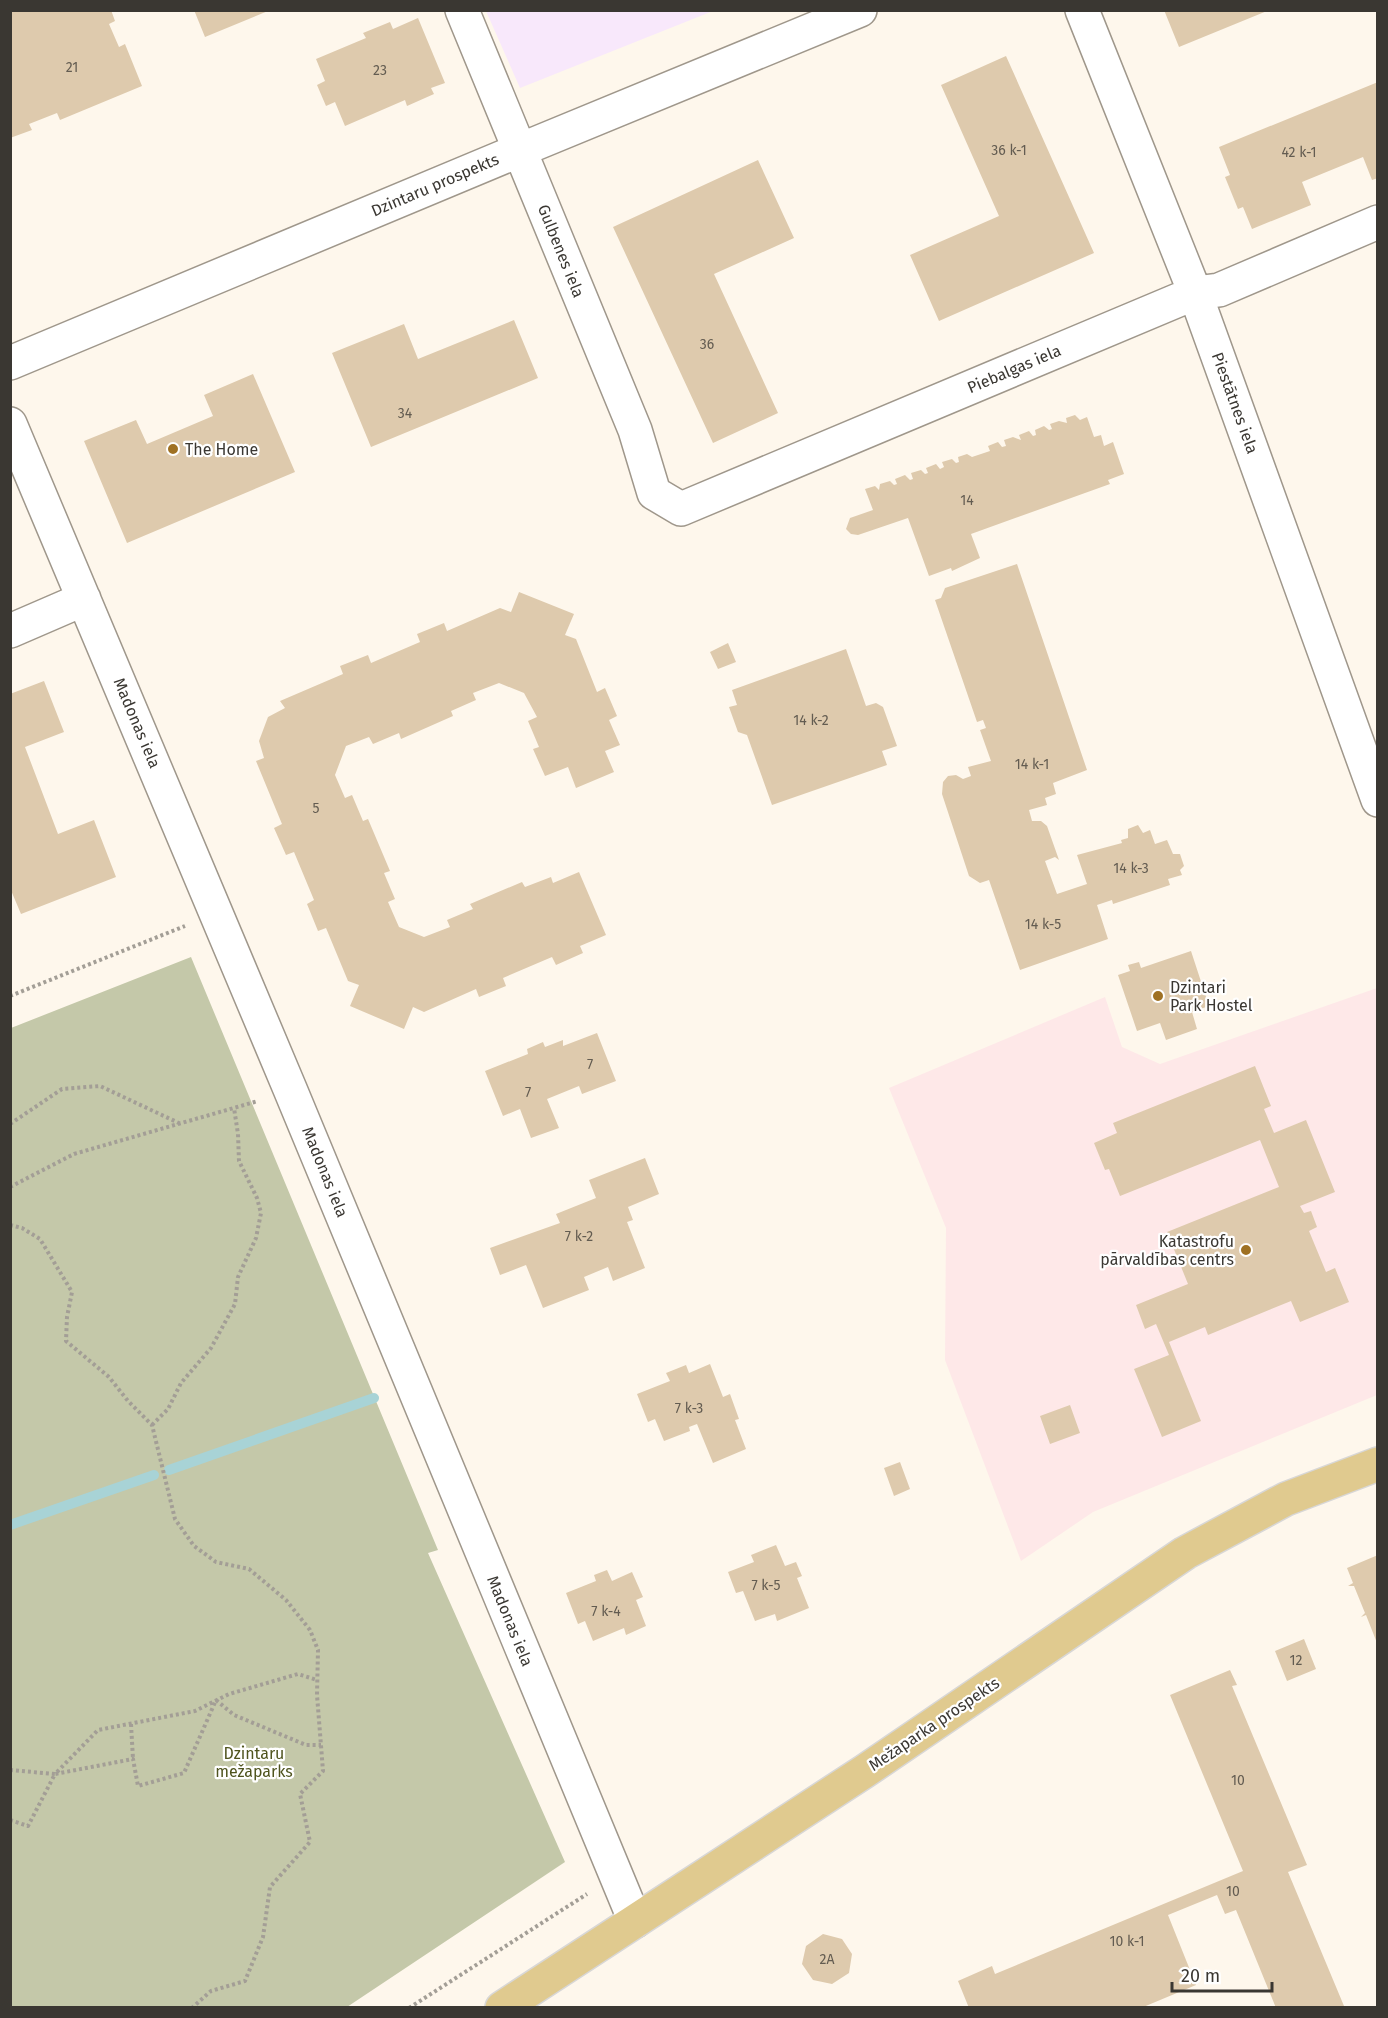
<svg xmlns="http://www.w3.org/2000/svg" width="1388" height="2018" font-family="'Fira Sans',sans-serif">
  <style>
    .commercial { fill: #fee8e8 }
    .education { fill: #f8e8fb }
    .green { fill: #c4c8a9 }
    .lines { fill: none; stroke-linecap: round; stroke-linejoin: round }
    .stream { stroke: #a8d3d6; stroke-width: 10 }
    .building { fill: #decaad }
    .minor-casing { stroke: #9f978b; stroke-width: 36 }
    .major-casing { stroke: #d8d7d6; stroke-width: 36 }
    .path { stroke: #a39e96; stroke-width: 4; stroke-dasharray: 3 3; stroke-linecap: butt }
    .minor { stroke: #fff; stroke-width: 33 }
    .major { stroke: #e0ca8f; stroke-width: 33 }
    .poi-dot { fill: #9f7123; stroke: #fff; stroke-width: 2 }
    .labels { text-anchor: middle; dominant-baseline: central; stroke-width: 4.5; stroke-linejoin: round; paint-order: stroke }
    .number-label { font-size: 14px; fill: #635c51 }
    .street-label { font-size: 16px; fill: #3a3732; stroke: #fff }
    .poi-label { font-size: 16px; fill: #3a3732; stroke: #fff; text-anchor: start }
    .park-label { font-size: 16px; fill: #4f541e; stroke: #fff }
  </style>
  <rect width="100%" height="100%" fill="#fef7ec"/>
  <path class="commercial" d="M1377,988v407l-284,117 -72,49 -76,-201 1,-132 -57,-140 216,-91 17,50 38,17z"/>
  <path class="education" d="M486,11h227l-193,77z"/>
  <path class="green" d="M191,957l247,593 -10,3 137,309 -218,145h-336v-979z"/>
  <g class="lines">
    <path class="stream" d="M169,1470l205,-72
      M10,1525l144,-50"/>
  </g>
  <path class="building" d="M10,10h101l4,11 -6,3 10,23 6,-3 17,42 -82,34 -3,-7 -28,11 3,6 -22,8z
    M194,10h74v1l-63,26z
    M1164,10h103v1l-88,36z
    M418,18l27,65 -14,5 3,6 -27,12 -2,-6 -60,26 -10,-24 -9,4 -9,-21 8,-4 -9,-22 50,-21 -3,-5 27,-11 3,7z
    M1006,56l88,197 -155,68 -29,-66 89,-39 -58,-131z
    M1378,82v96l-6,2 -9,-23 -61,25 9,23 -59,24 -9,-22 -5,2 -13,-32 5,-2 -11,-28z
    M758,160l36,78 -80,36 64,139 -65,30 -100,-216z
    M514,320l24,58 -167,69 -39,-94 72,-29 14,35z
    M253,374l42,98 -168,71 -43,-102 52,-21 11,24 66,-28 -9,-21z
    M1075,415l5,5 7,-3 7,20 7,-2 3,11 9,-4 11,32 -16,6 2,4 -139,50 9,24 -28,13 -1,-3 -22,8 -21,-58 -50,17 -7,-1 -5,-5 4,-11 23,-8 -8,-21 10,-3 4,4 1,-6 10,-3 4,4 3,-1 -2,-5 10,-4 5,5 3,-1 -2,-6 10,-3 4,4 3,-1 -2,-5 10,-4 4,5 4,-2 -2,-5 10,-3 4,4 3,-1 -1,-5 9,-3 5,3 18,-6 -2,-5 10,-4 4,5 4,-1 -2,-6 9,-3 8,3 -2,-5 10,-4 4,5 3,-1 -1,-5 9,-4 5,4 3,-1 -2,-5 9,-3 8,2 -1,-5z
    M1017,564l70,206 -34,13 3,11 -11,4 2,7 -18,5 3,11h9l6,5 12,34 -4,-3 -10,4 12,33 30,-10 -10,-29 45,-12 -1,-3 7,-2v-9l10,-4 5,8 7,-3 5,14 12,-4 6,14h7l4,12 -4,4 2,5 -14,4 2,6 -57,19 -1,-4 -15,5 11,34 -88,31 -31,-90 -9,3 -11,-7 -27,-82 1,-12 5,-6 8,-1 7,4 8,-3 -3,-9 23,-6 -11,-31 6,-2 -3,-8 -6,2 -42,-122 6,-2 4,-10z
    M519,592l55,22 -9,21 11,4 21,53 8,-4 12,28 -8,4 11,25 -15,6 9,21 -38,16 -8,-21 -23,9 -12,-27 6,-2 -11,-26 9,-4 -13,-24 -25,-10 -26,10 3,7 -25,11 2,5 -52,23 -2,-6 -26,11 -4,-7 -23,9 -11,29 10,23 7,-3 11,26 5,-2 22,52 -6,2 11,26 -7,3 11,25 25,10 26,-10 -3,-7 26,-11 -3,-5 52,-22 3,5 26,-10 2,6 26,-11 27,63 -26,11 3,7 -27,12 -4,-8 -49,21 3,8 -27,11 -3,-8 -52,23 -11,-5 -9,22 -54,-23 9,-21 -11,-4 -22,-53 -8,3 -11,-27 7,-4 -20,-48 -8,3 -12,-27 8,-4 -26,-63 8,-3 -5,-17 9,-24 17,-9 -5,-7 63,-27 -3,-8 28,-11 3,8 49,-21 -3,-8 27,-11 3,8 53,-23 11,4z
    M728,643l8,19 -18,7 -8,-17z
    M846,649l20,57 10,-3 7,4 14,39 -15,5 5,14 -115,40 -25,-70 -9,-3 -9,-25 8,-2 -5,-15z
    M44,681l20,51 -39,15 33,87 36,-14 22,57 -95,37 -11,-26v-194z
    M1191,951l18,55 -17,6 5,17 -31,11 -6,-17 -23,8 -19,-56 12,-4 -2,-6 11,-3 2,6z
    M597,1033l19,48 -34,13 -3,-8 -32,13 12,29 -28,10 -11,-29 -17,7 -18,-45 43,-17 -1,-5 16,-7 2,5 18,-7v6z
    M1255,1066l16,40 -7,3 10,24 32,-13 29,72 -35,14 4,7 7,-2 6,16 -8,4 17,41 9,-4 14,34 -49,20 -9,-21 -83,34 -3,-8 -36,15 32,79 -39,16 -28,-68 35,-14 -13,-31 -11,5 -9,-24 52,-21 -21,-52 112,-45 -19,-47 -140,56 -11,-27 -4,1 -11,-27 23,-10 -4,-10z
    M645,1158l14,36 -31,13 5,13 -6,2 18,46 -32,13 -5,-14 -24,10 5,13 -46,18 -17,-43 -26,10 -10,-27 70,-25 -4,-9 40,-16 -7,-18z
    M710,1364l13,33 7,-3 9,25 -4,1 11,29 -33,14 -16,-39 -8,3 1,4 -26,10 -9,-22 -7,3 -11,-28 33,-13 -4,-8 20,-8 3,8z
    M1070,1405l10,28 -30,11 -10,-28z
    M900,1462l10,27 -16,7 -10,-28z
    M776,1545l9,21 11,-4 6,14 -5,2 12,30 -32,13 -2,-7 -20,7 -12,-30 -7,2 -8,-21 26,-10 -3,-7z
    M1378,1555v88h-1l-11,-28 -5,2 4,-4 -11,-27h-6l5,-3 -6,-15z
    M607,1570l5,11 20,-9 11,25 -7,3 10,26 -20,9 -2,-7 -31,13 -8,-20 -7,3 -12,-31 30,-12 -2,-6z
    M1304,1639l12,30 -29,12 -12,-30z
    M1230,1670l7,15 -5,1 75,179 -19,7 56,134 -4,2h-64l-40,-98 -11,4 -8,-19 -49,20 28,70 -55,23h-172l-11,-27 34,-15 3,8 248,-103 -73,-176z
    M823,1934l19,5 10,15 -3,19 -17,11 -19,-4 -11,-16 4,-18z"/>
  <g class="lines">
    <defs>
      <path id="minor" d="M462,10l173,420 19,63 27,16 514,-216 24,-3 159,-68
        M1082,10l113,283 183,507
        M10,363l510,-213 340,-140
        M10,424l280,665 345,832
        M10,631l74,-32"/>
      <path id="major" d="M502,2008l363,-237 320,-218 101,-54 92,-35"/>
    </defs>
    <use href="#minor" class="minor-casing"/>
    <use href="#major" class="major-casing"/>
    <path class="path" d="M10,996l175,-70
      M10,1124l52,-35 38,-3 81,38
      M10,1187l64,-33 184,-53
      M10,1225l12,3 18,11 32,53 -5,25 -1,24 43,36 19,24 24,24 23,94 19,27 22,16 33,7 37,31 24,30 8,20 -1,45 6,76 -23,23 10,48 -40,45 -7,50 -18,44 -34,10 -19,17
      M152,1425l16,-16 13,-26 30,-35 24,-44 3,-27 18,-39 5,-25 -4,-15 -18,-37 -1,-27 -4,-26
      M131,1724l2,35
      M10,1770l45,4 43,-44 97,-19 34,-17 69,-20 19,6
      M10,1820l18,6 27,-52 78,-15 5,27 46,-13 32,-73 18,15 72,30h15
      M409,2008l178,-114"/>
    <use href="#minor" class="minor"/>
    <use href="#major" class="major"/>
  </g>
  <g class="poi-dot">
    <circle cx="173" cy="449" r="6"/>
    <circle cx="1158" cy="996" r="6"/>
    <circle cx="1246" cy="1250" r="6"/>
  </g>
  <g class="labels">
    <g class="number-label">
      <text x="72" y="67">21</text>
      <text x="380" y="70">23</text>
      <text x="1009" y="150">36 k-1</text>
      <text x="1299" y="152">42 k-1</text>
      <text x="707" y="344">36</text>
      <text x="405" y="413">34</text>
      <text x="967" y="500">14</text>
      <text x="811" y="720">14 k-2</text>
      <text x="1032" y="764">14 k-1</text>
      <text x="316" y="808">5</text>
      <text x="1131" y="868">14 k-3</text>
      <text x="1043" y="924">14 k-5</text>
      <text x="590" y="1064">7</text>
      <text x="528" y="1092">7</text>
      <text x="579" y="1236">7 k-2</text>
      <text x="689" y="1408">7 k-3</text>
      <text x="766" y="1585">7 k-5</text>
      <text x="606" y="1611">7 k-4</text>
      <text x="1296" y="1660">12</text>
      <text x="1238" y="1780">10</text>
      <text x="1233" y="1891">10</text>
      <text x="1127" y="1941">10 k-1</text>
      <text x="827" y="1959">2A</text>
    </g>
    <g class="street-label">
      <text transform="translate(435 185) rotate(-23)">Dzintaru prospekts</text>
      <text transform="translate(561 251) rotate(68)">Gulbenes iela</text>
      <text transform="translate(1014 369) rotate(-23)">Piebalgas iela</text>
      <text transform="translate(1235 403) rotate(70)">Piestātnes iela</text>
      <text transform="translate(137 723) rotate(67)">Madonas iela</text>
      <text transform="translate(325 1172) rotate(68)">Madonas iela</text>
      <text transform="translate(510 1621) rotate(68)">Madonas iela</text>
      <text transform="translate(934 1724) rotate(-34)">Mežaparka prospekts</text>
    </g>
    <g class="poi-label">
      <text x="185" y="449">The Home</text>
      <text x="1170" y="987">Dzintari<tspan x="1170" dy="18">Park Hostel</tspan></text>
      <text x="1234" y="1241" text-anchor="end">Katastrofu<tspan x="1234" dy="18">pārvaldības centrs</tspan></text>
    </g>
    <g class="park-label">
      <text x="254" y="1753">Dzintaru<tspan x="254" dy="18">mežaparks</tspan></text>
    </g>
  </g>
  <rect width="1388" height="2018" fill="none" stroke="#3a3732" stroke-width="24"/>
  <path d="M1172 1982v9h100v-9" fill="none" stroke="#3a3732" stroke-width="3"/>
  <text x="1181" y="1982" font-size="18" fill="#3a3732" stroke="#ffffff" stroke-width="4.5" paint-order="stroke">20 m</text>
</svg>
